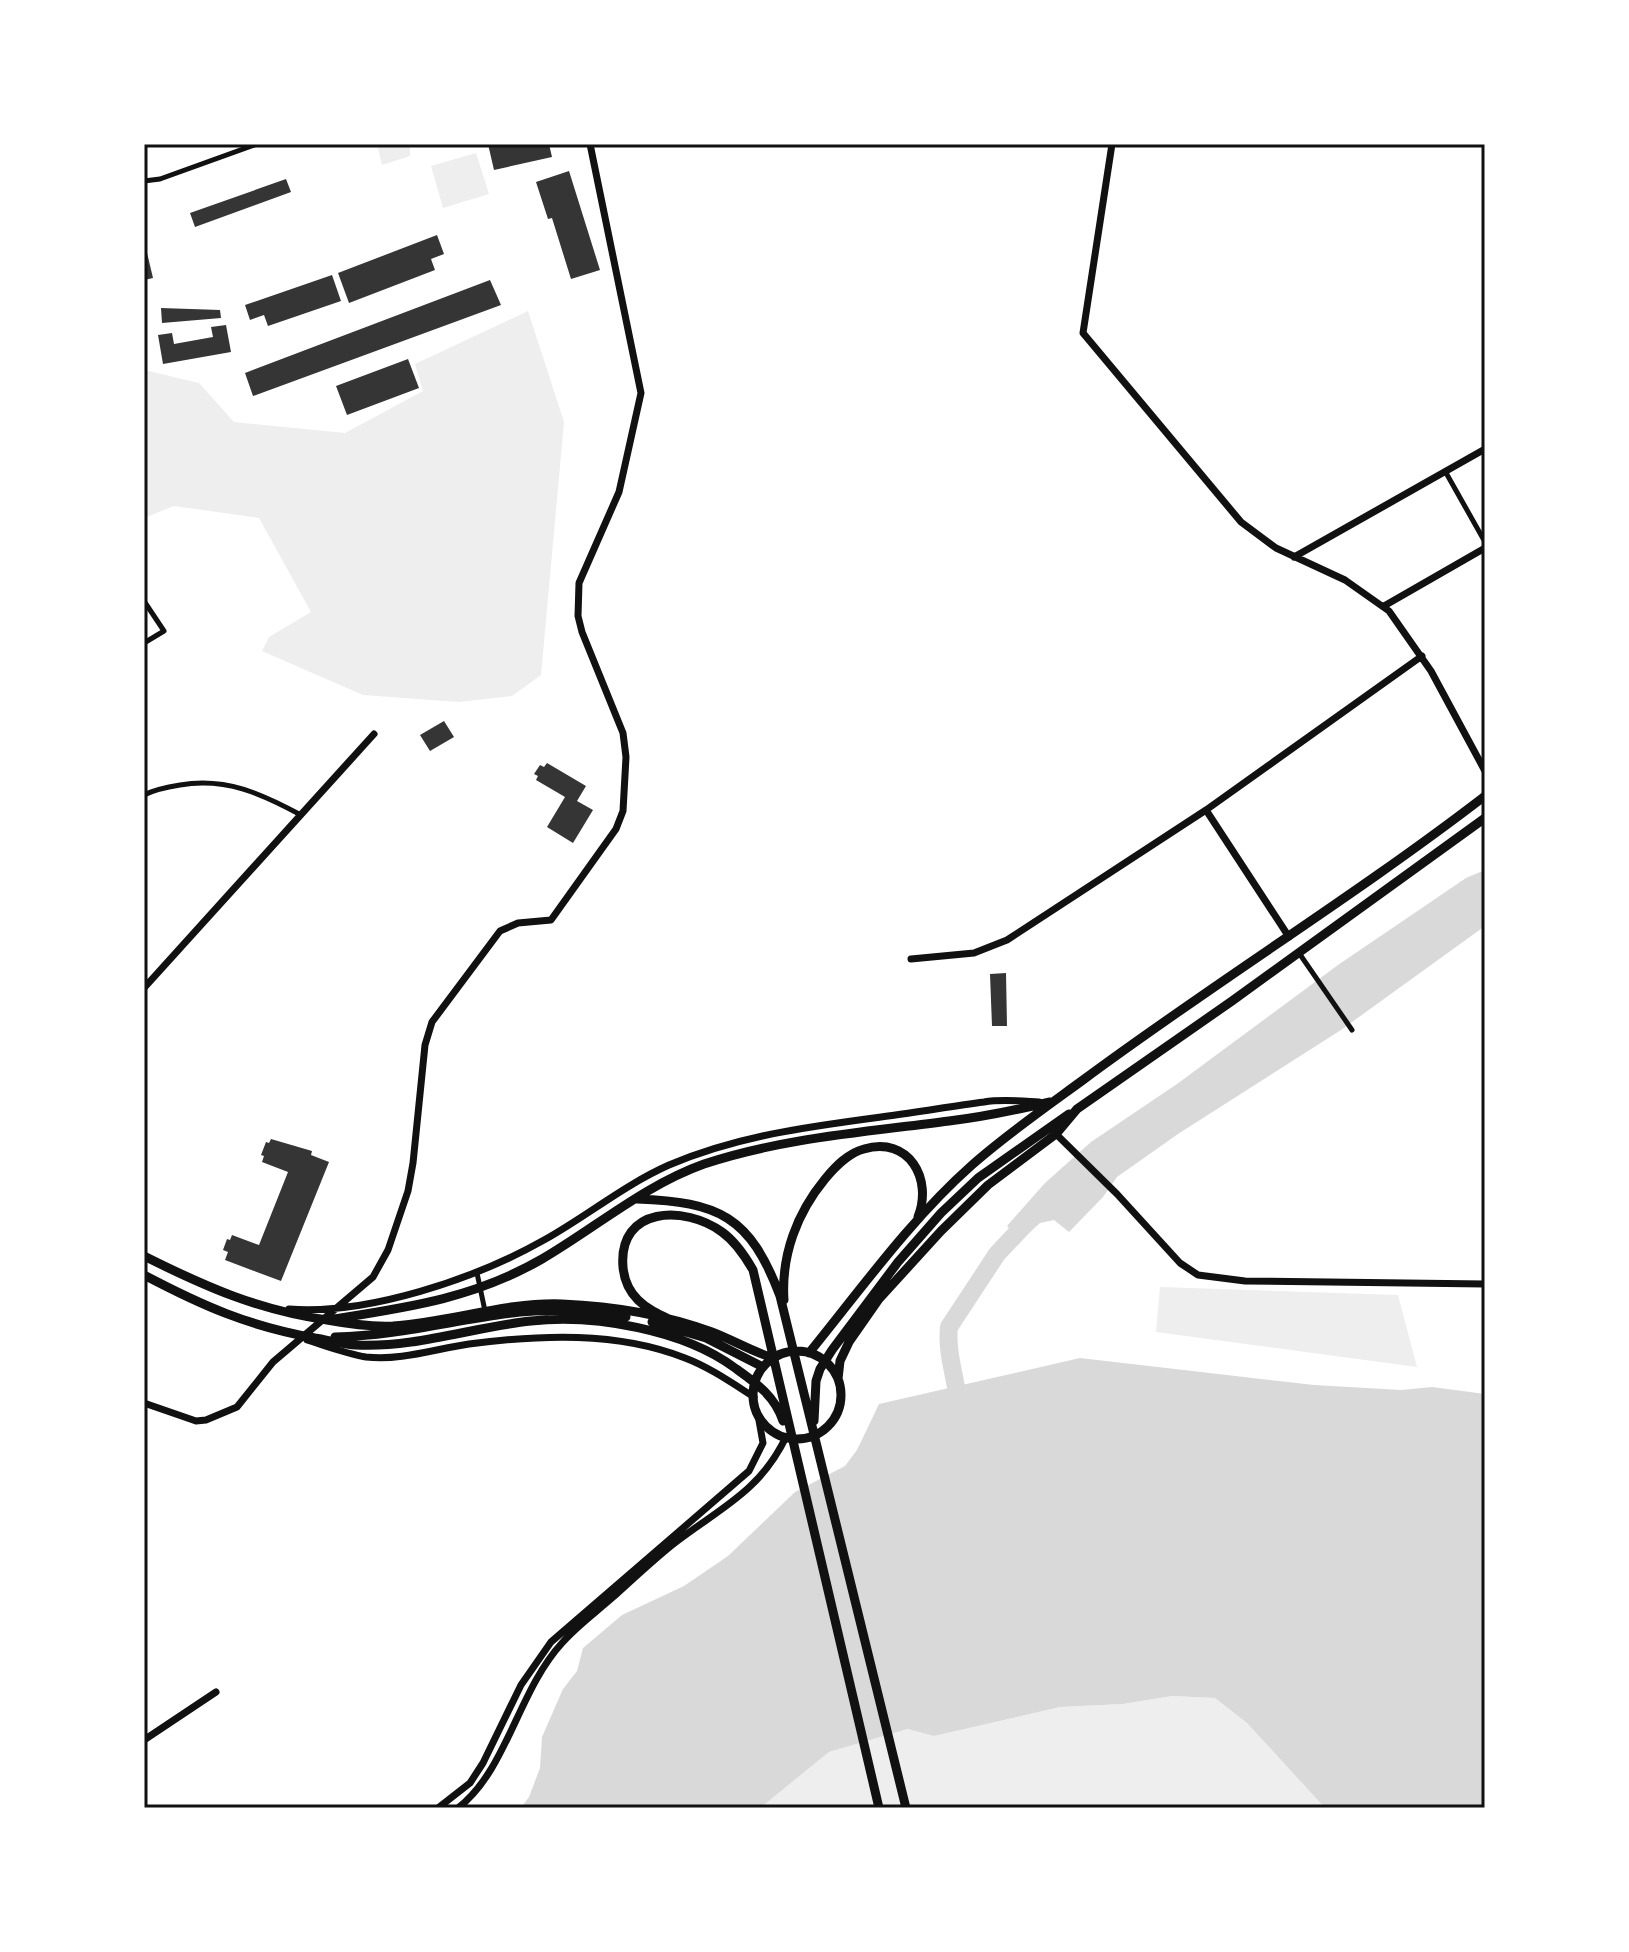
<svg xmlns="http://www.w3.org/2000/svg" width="1629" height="1952" font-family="Barlow,sans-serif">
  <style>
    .green { fill: #eee }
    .water { fill: #d9d9d9 }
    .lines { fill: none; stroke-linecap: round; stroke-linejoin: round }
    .river { stroke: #d9d9d9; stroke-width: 18 }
    .building { fill: #353535 }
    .minor { stroke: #111; stroke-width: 5 }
    .tertiary { stroke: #111; stroke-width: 7 }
    .primary { stroke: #111; stroke-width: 9 }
    .neatline { fill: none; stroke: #111; stroke-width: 3 }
  </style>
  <rect width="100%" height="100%" fill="#fff"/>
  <path class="green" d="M377,144h33v12l-28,9z
    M476,153l13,41 -46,14 -12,-42z
    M528,311l36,111 -23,253 -29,21 -53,6 -96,-7 -101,-44 7,-14 42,-25 -52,-94 -85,-12 -30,12v-148l55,13 35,39 111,11 78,-42 -8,-27z
    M1160,1287l238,8 19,72 -261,-35z
    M1172,1696l43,2 32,25 78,85h-565l69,-56 80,-23 25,7 126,-29 63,-3z"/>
  <path class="water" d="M1485,870v56l-144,104 -163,104 -61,43 -14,20 -34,35 -15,-12 -14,3 -20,18 -13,-15 38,-43 46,-41 86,-58 161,-119 128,-87z
    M1080,1358l234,27 87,5 31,-3 53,7v414h-160l-78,-85 -32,-25 -43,-2 -49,8 -63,3 -126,29 -26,-7 -79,23 -69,56h-239l8,-11 11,-29 2,-31 21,-48 14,-18 6,-23 39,-33 62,-29 44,-30 67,-64 50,-26 12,-16 22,-46z"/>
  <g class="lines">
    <path class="river" d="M959,1408c-2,-27 -13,-54 -10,-81l48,-73 33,-35"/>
  </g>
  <path class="building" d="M488,144h61l3,13 -58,13z
    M569,171l31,99 -29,9 -19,-61 -4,1 -12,-37z
    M286,179l5,13 -96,35 -5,-14z
    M437,235l7,19 -13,5 4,11 -86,33 -11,-30z
    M144,240l9,38 -9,2z
    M332,275l9,26 -73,25 -4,-11 -14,5 -5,-15z
    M490,280l11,25 -248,91 -8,-23z
    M161,308l59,2 1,8 -59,5z
    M226,325l5,27 -68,12 -5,-29 14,-2 2,11 39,-7 -2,-10z
    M408,359l11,29 -72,27 -11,-29z
    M444,721l10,16 -24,14 -10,-16z
    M547,763l39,23 -9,15 16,9 -20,33 -26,-16 18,-30 -29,-17 2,-4 -4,-2 6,-9 4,2z
    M1006,973l1,53h-15l-2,-52z
    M271,1139l41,12 -1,4 18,7 -48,119 -56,-21 3,-8 -5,-2 4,-11 3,1 2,-5 27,10 29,-73 -26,-10 2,-6 -3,-1 5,-13 3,1z"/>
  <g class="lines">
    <path class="minor" d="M144,181l16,-2 97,-35
      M1445,471l40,71
      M144,601l20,30 -20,12
      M144,795c12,-6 23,-8 36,-10 46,-8 82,9 121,30
      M1299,953l53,77
      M477,1273l8,38"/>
    <path class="tertiary" d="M1112,144l-29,189 158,189 35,26 69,32 44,31 42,60 54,100
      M1294,557l191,-108
      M1384,606l101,-58
      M1206,810l83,127
      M911,959l63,-6 33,-13 199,-130 216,-154
      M144,988l230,-254
      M1056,1134l61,60 63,69 18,12 47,6 240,3
      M289,1309c79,6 186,-30 255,-69 43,-24 80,-55 125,-75 70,-30 144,-39 219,-49 32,-4 64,-10 96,-14 18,-3 37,-1 55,0
      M307,1340c19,6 40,14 59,17 34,4 69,-8 103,-13 70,-9 148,-13 216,14 24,9 47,25 69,39
      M144,1403l52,18 10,-1 31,-13 36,-45 100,-85 15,-27 20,-59 5,-28 12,-118 7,-23 68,-91 18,-8 33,-3 65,-91 7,-18 3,-54 -3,-24 -41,-101 -4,-16 1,-33 40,-91 22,-99 -51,-249
      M144,1740l72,-48
      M438,1808l32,-25 13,-20 38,-78 30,-43 198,-171 14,-28 -5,-28
      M458,1808c49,-38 60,-117 104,-165 15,-17 33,-30 50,-45 20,-18 39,-36 60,-53 46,-36 87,-52 114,-108"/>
    <path class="primary" d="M637,1199c82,3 113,17 143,97l126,512
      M144,1256c62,31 114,54 183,64 22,4 44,7 66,6 58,-4 112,-24 169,-22 50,2 103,11 150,28 21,8 39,19 61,26
      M144,1275c59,31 104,51 171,63 13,2 28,7 41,7 60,3 117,-18 175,-24 64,-7 153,9 204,47 21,15 40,28 48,53
      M784,1300c-3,-45 13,-87 41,-121 10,-12 23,-26 39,-30 45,-13 69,30 54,68
      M669,1319c-11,-5 -22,-10 -31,-19 -9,-9 -14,-21 -15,-33 -5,-61 62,-62 99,-35 14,10 23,24 31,38l126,538
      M327,1320c77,-12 146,-21 215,-61 53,-31 103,-74 162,-95 78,-26 163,-32 245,-43 34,-4 67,-11 101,-19
      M652,1322l54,16 57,29
      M335,1337c63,-1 123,-18 185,-25 35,-4 70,0 106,5
      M753 1395a44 44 0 1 1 88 0a44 44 0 1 1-88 0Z
      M809,1353c52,-64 102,-134 163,-188 35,-31 74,-58 111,-85 132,-98 272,-184 402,-284
      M838,1379l2,-18 9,-19 30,-43 62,-68 47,-46 68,-51 21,-25 155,-108 253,-183
      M814,1421l2,-40 4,-12 12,-19 66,-88 43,-49 37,-35 91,-64"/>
  </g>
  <rect width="1629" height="1952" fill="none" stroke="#ffffff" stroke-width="292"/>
  <rect x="146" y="146" width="1337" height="1660" class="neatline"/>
</svg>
